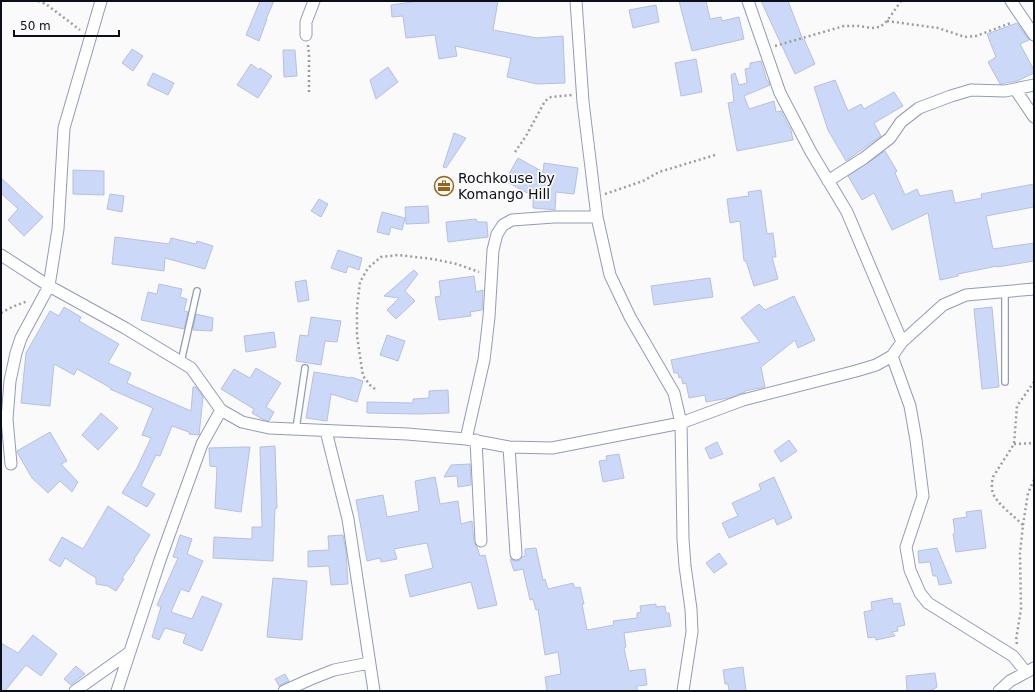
<svg xmlns="http://www.w3.org/2000/svg" width="1035" height="692" font-family="'DejaVu Sans',sans-serif">
  <style>
    .building { fill: #ccd8f7; stroke: #b5c1e0 }
    .lines { fill: none; stroke-linecap: round; stroke-linejoin: round }
    .lane-casing { stroke: #919cba; stroke-width: 8 }
    .street-casing { stroke: #919cba; stroke-width: 13 }
    .path { stroke: #9b9da1; stroke-width: 2.5; stroke-dasharray: 2 3; stroke-linecap: butt }
    .lane { stroke: #fff; stroke-width: 5.5 }
    .street { stroke: #fff; stroke-width: 11 }
    .labels { text-anchor: middle; dominant-baseline: central; stroke-width: 3.5; stroke-linejoin: round; paint-order: stroke }
    .poi-label { font-size: 14px; fill: #0b0f19; stroke: #fafafa; text-anchor: start }
  </style>
  <rect width="100%" height="100%" fill="#fafafa"/>
  <path class="building" d="M260,1h14l-8,18h1l-8,22 -13,-6z
    M419,1h79l-5,29 44,8 26,-2 2,47 -28,1 -30,-7 4,-19 -56,-12 2,10 -18,3 -4,-24 -29,3 -3,-22 -11,1 -1,-12z
    M679,1h27l4,18 11,-2 1,4 17,-4 5,22 -52,12z
    M761,1h27l15,39 1,-1 11,25 -20,10z
    M656,5l3,17 -26,6 -4,-18z
    M1017,23l12,17 -9,4 14,26v3l-17,8 -17,3 -12,-22 8,-5 -9,-23z
    M132,49l11,7 -10,15 -11,-8z
    M283,50h12l2,26 -13,1z
    M696,59l6,33 -21,4 -6,-33z
    M761,61l6,20h1l2,4 -26,11 5,13 25,-8 2,11 5,-1 7,14 3,5 2,10 -56,11 -9,-48 6,-1 -3,-27 4,-2 4,12 8,-2 -2,-14 5,-1v-5z
    M251,64l8,6 1,-2 12,8 -14,22 -21,-13z
    M388,67l10,15 -22,17 -6,-19z
    M153,73l21,10 -6,12 -21,-10z
    M835,80l13,31 13,-7 3,5 30,-17 9,14 -29,17 7,13 -35,25 -18,-31 -14,-43z
    M454,133l12,5 -20,30 -3,-1z
    M885,151l12,20 -2,2 10,22 12,-6 3,7 32,-6 3,13 27,-5 -1,-4 53,-10v23l-48,9 7,33 41,-6v18l-37,6v-1l-39,8v2l-18,4 -12,-67 -36,17 -18,-37 -12,7 -14,-24z
    M518,158l25,14 1,-9 34,5 -4,26 -18,-2 -1,18 -22,-2v-12l-28,-15z
    M73,170l31,1v24l-31,-1z
    M1,178l42,39 -19,19 -16,-16 10,-11 -17,-16z
    M761,190l6,44 6,-1 3,24h-4l6,22 -24,7 -8,-25h-2l-4,-40 -10,2 -3,-24 22,-3 -1,-4z
    M110,194l14,2 -2,16 -15,-3z
    M319,199l9,5 -7,13 -10,-6z
    M428,206l1,17 -23,1 -1,-17z
    M382,212l23,6 -3,12 -11,-3 -2,8 -12,-3z
    M476,219l1,3h10l1,15 -40,5 -2,-20z
    M115,237l54,7 2,-6 25,6 1,-3 16,5 -8,23 -40,-11 -1,13 -52,-7z
    M338,250l24,8 -3,12 -11,-4 -2,7 -15,-5z
    M414,270l4,4 -13,17 10,10 -19,18 -9,-9 12,-12 -15,-2z
    M474,276l2,16 7,-2 -1,20 -12,2 1,4 -32,4 -4,-23 6,-1 -2,-15z
    M710,278l3,19 -59,8 -3,-19z
    M306,280l3,20 -11,2 -3,-20z
    M159,284l23,5 -2,8 7,2 -3,12 4,1 -4,17 -43,-9 7,-28 9,2z
    M794,296l21,44 -17,8 -3,-8 -34,27 4,20 -20,4v1l-16,6 -23,4 -1,-7 -16,3 -3,-15 -3,1 -2,-7 -2,1 -1,-5h-4l-3,-13 89,-18 -19,-24 18,-14 6,6z
    M64,307l17,10 -2,4 40,23 -11,19 23,10 -4,10 64,28 2,-24h3l7,10 -4,38 -10,-1v-2l-17,-6 -12,30 -4,-1 -15,31 14,8 -8,13 -25,-14 15,-25 14,-30 -9,-3 11,-27 -43,-19 1,-1 -34,-19 -3,6 -20,-11 -4,42 -29,-3 5,-50 24,-42 9,5z
    M992,307l7,80 -17,2 -8,-80z
    M196,314l17,4 -1,13 -19,-1z
    M311,317l30,4 -4,21 -12,-1 -4,24 -25,-4 4,-26 8,1z
    M274,332l2,15 -30,5 -2,-16z
    M387,335l18,6 -7,20 -18,-6z
    M256,368l25,15 -15,24 8,5 -5,9 -7,-2 -10,-6 2,-4 -33,-20 13,-20 16,9z
    M314,372l37,6v-1l12,4 -6,21 -26,-8 -4,27 -21,-3z
    M448,390l1,23 -31,1 -51,-1v-11l46,1v-4l16,-1v-7z
    M101,413l17,15 -20,22 -16,-15z
    M50,432l17,29 -6,3 17,18 -6,10 -12,-11 -12,12 -16,-15 -15,-26v-1z
    M789,440l8,11 -16,11 -7,-11z
    M717,442l6,12 -13,5 -5,-11z
    M275,446l2,62h-2l-2,53 -60,-3 1,-21 38,2v-12h10l-2,-80z
    M243,447h7l-9,65 -26,-4 2,-41 -7,-1 -1,-18z
    M619,454l5,24 -21,4 -4,-21 8,-1 -1,-4z
    M470,464l1,21 -13,2 -1,-11 -13,1 7,-12z
    M435,477l5,27 18,-3 3,23 11,-3 2,21 3,5 3,9 5,-1 12,50 -19,4 -7,-27 -61,15 -5,-22 28,-7 -6,-25 -33,6 3,10 -16,3 -1,-4 -13,3 -11,-61 27,-5 4,22 32,-6 -4,-30z
    M774,477l18,41 -15,7 -3,-7 -45,20 -7,-15 16,-7 -6,-13 29,-13 -2,-6z
    M108,506l42,29 -16,24 1,1 -13,18 2,1 -8,12 -8,-5 -12,-2v-6l-31,-20 -5,9 -11,-7 13,-23 21,12z
    M981,510l5,38 -30,4 -3,-18 2,-1 -2,-14 14,-2 -1,-5z
    M180,535l12,4 -5,15 16,7 -14,31 -8,-3 -10,23 21,7 10,-23 20,8 -20,47 -19,-8 3,-9 -21,-6 -6,12 -7,-3 9,-30 -4,-2 21,-47 -5,-1z
    M343,535l3,17 2,32 -17,1 -2,-19 -21,1v-16l21,-1 -1,-14z
    M536,548l7,32 2,-1 3,10 25,-6 2,5 5,-1 4,17h-2l5,26 27,-5 -1,-4 24,-3v-5l4,-1 -1,-6 16,-2v3l9,-1 1,7h3l2,13 -47,7 2,14 -2,1 5,23 16,-2 2,16 -10,1v5h-90l-2,-14 16,-3 -3,-22 -13,3 -7,-46 -2,1 -3,-11 -3,1 -7,-31 -9,2 -4,-12 6,2 4,-1 2,-3 3,-1v-7z
    M937,548l12,29 3,6 -13,2 -2,-9h-4l-3,-14 -11,1 -1,-12z
    M719,553l8,11 -13,9 -8,-10z
    M273,578l34,3 -5,59 -35,-3z
    M892,598l1,6 7,-1 5,22 -8,2 1,4 -6,1 3,4 -19,4 -1,-3 -7,1 -4,-26 8,-2 -1,-8z
    M33,635l24,19 -16,22 -15,-11 -21,26h-4v-48l17,10z
    M76,666l9,8 -14,11 -7,-6z
    M743,667l3,24h-17l-1,-7h-3l-2,-14z
    M935,673l2,14 -6,4h-24l-1,-15z
    M285,674l4,7 -10,5 -4,-7z"/>
  <g class="lines">
    <defs>
      <path id="lane" d="M181,362l16,-71
        M1005,382v-91
        M296,429l9,-61"/>
      <path id="street" d="M576,1l7,101 14,115 13,58 20,42 44,76 7,30 2,116 2,27 6,43 1,23 -9,59
        M748,1l32,92 31,59 36,60 55,130
        M1011,1l23,34
        M306,35v-13l8,-21
        M1015,89l19,28
        M828,181l36,-23 26,-20 11,-16 18,-14 32,-12 20,-6 34,1 29,-6
        M1,255l48,31 76,42 66,40 30,42 21,12 27,6 138,6 59,5 43,8 43,1 129,-25 62,-23 113,-29 20,-6 16,-9 10,-14 41,-37 23,-10 68,-6
        M892,356l18,50 6,34 7,56 -17,51 4,23 10,23 8,10 85,53 13,16
        M326,431l22,88 26,172
        M466,439l18,-79 5,-43 4,-67 4,-16 6,-9 9,-5 42,-3h43
        M476,440l5,101
        M509,447l7,107
        M11,464l-4,-45 3,-38 6,-28 5,-15 28,-52 9,-57 6,-101 37,-127
        M75,691l55,-39
        M117,691l43,-131 42,-116 19,-34
        M284,691l27,-12 23,-9 35,-7
        M999,691l11,-10 24,-13"/>
    </defs>
    <use href="#lane" class="lane-casing"/>
    <use href="#street" class="street-casing"/>
    <path class="path" d="M38,1l8,3 34,26
      M887,21l51,7 27,9 11,-1 35,-13
      M308,45l1,10v37
      M775,46l69,-20h15l12,2 9,-1 7,-6 14,-20
      M515,152l11,-16 19,-35 6,-4 21,-2
      M605,194l38,-13 16,-9 56,-17
      M1,313l11,-6 16,-6
      M375,389l-5,-4 -7,-9 -6,-40v-29l3,-25 8,-14 13,-11 17,-2 35,4 24,5 22,8
      M1014,444l20,-1
      M1023,525l5,-32 6,-13
      M1017,644l-1,-4 5,-31 -1,-56 3,-28c-8,-8 -27,-22 -30,-32 -2,-6 -1,-11 0,-16l21,-33 3,-38 17,-24"/>
    <use href="#lane" class="lane"/>
    <use href="#street" class="street"/>
  </g>
  <defs>
    <symbol id="office-ring" viewBox="-11 -11 22 22"><circle r="9.5" fill="#fafafa" stroke="#976319" stroke-width="1.5"/><path d="M-6-3h4V-5.5h4V-3h4V5H-6ZM-1-4.5V-3h2v-1.5ZM-6 0V1H6V0Z" fill="#976319"/></symbol>
  </defs>
  <g fill-rule="evenodd">
    <use href="#office-ring" x="433" y="175" width="22" height="22"/>
  </g>
  <g class="labels">
    <g class="poi-label">
      <text x="458" y="178">Rochkouse by<tspan x="458" dy="16">Komango Hill</tspan></text>
    </g>
  </g>
  <rect width="1035" height="692" fill="none" stroke="#0b0f19" stroke-width="4"/>
  <path d="M14 30v6h105v-6" fill="none" stroke="#0b0f19" stroke-width="2"/>
  <text x="20" y="30" font-size="12" fill="#0b0f19" stroke="#fafafa" stroke-width="3" paint-order="stroke">50 m</text>
</svg>
